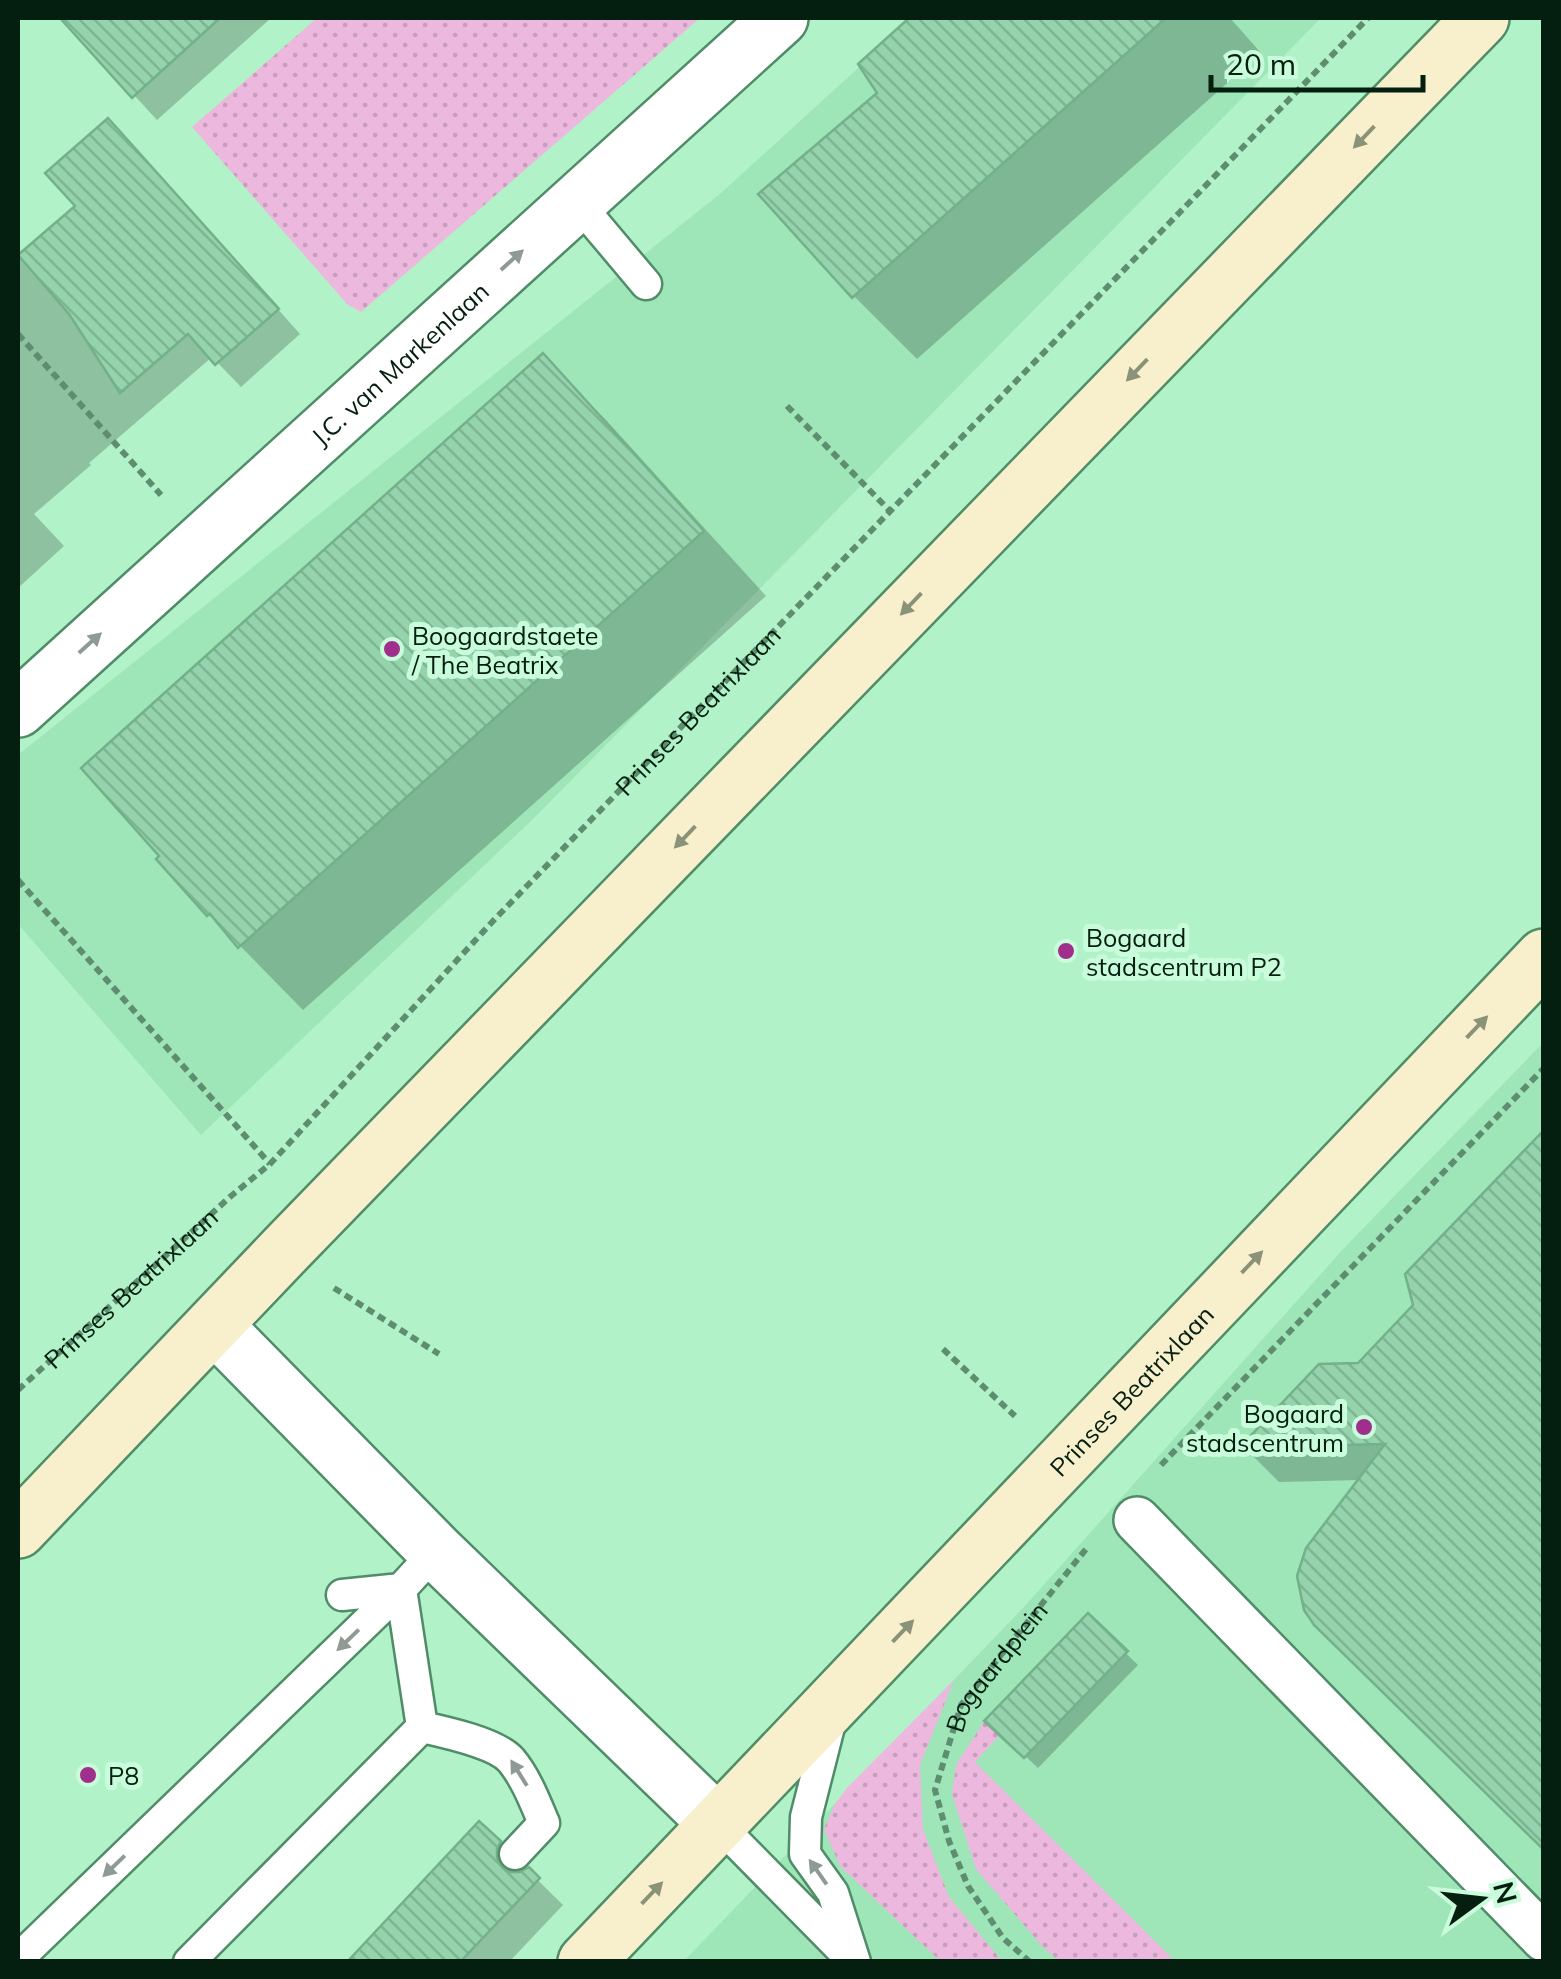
<svg xmlns="http://www.w3.org/2000/svg" width="1561" height="1979" font-family="Mulish,sans-serif">
  <style>
    .built { fill: #9ee5b8 }
    .grass { fill: url(#grass-dots) }
    .shadow { fill: #0003 }
    .building { fill: url(#building-back-hatch); stroke: #72b18a; stroke-width: 2.5 }
    .lines { fill: none; stroke-linecap: round; stroke-linejoin: round }
    .service-casing { stroke: #4f8c67; stroke-width: 35 }
    .pedestrian-casing { stroke: #4f8c67; stroke-width: 50 }
    .minor-casing { stroke: #4f8c67; stroke-width: 60 }
    .secondary-casing { stroke: #4f8c67; stroke-width: 60 }
    .path { stroke: #5e8d70; stroke-width: 6; stroke-dasharray: 8 5; stroke-linecap: butt }
    .service { stroke: #fff; stroke-width: 30 }
    .pedestrian { stroke: #fff; stroke-width: 45 }
    .minor { stroke: #fff; stroke-width: 55 }
    .secondary { stroke: #f8f0cd; stroke-width: 55 }
    .oneway { fill: #8a9278 }
    .oneway2 { fill: #8e9a93 }
    .poi-dot { fill: #a02e8b; stroke: #c8fcda; stroke-width: 4 }
    .labels { text-anchor: middle; dominant-baseline: central; stroke-width: 10; stroke-linejoin: round; paint-order: stroke }
    .street-label { font-size: 25px; fill: #041e10; stroke: #c8fcda }
    .poi-label { font-size: 25px; fill: #041e10; stroke: #c8fcda; text-anchor: start }
  </style>
  <defs>
    <pattern id="grass-dots" width="8" height="8" patternUnits="userSpaceOnUse" patternTransform="scale(2.5)"><rect width="8" height="8" fill="#ecb8de"/><path d="M2 2h.1M6 6h.1" fill="none" stroke="#c99ebd" stroke-width="1.8" stroke-linecap="round"/></pattern>
    <pattern id="building-back-hatch" width="6" height="6" patternUnits="userSpaceOnUse" patternTransform="scale(2.5)"><rect width="6" height="6" fill="#94d3ab"/><path d="M-1 5l2 2M0 0l6 6M5-1l2 2" fill="none" stroke="#7eb592"/></pattern>
  </defs>
  <rect width="100%" height="100%" fill="#b1f2c8"/>
  <path class="built" d="M913,18h408l-786,799 -334,318 -183,-211v-169l703,-562z
    M1543,1043v918l-860,1 341,-355 321,-360z"/>
  <path class="grass" d="M317,18h383l-339,294 -14,-8 -155,-177z
    M954,1680l-34,85 3,64 26,68 53,64h-62l-100,-95 -16,-37 11,-25 12,-16z
    M985,1720l15,15 -25,27 200,199h-116l-17,-15 -66,-77 -24,-75 4,-29z"/>
  <path class="shadow" d="M63,18h208l-114,102z
    M913,18h317l31,35 -344,306 -63,-63 26,-202 -19,-30z
    M131,145l169,189 -59,53 -29,-30 -123,106 2,2 -57,49 30,32 -46,42v-329l60,-52z
    M542,357l64,63 160,176 -463,414 -94,-96 -47,-58z
    M1544,1133l-238,476 54,-129 -81,2 -35,-35 115,-82 57,-59z
    M1088,1617l50,48 -100,103 -50,-47z
    M500,1843l63,62 -54,57h-159z"/>
  <path class="building" d="M60,18h160l-88,80z
    M909,18h257l-314,280 -94,-104 119,-101 -19,-29z
    M108,118l171,191 -64,56 -27,-31 -68,59 -51,-79 -51,-59 57,-49 -30,-33z
    M543,353l161,178 -466,417 -28,-34 -3,2 -51,-57 3,-3 -78,-88z
    M1544,1130v720l-230,-225 -10,-15 -7,-34 9,-28 79,-104 -145,3 79,-83 39,-1 55,-58 -8,-31z
    M1088,1613l40,38 -104,107 -40,-37z
    M479,1821l22,20 -4,8v9l6,10 7,4h10l9,-5 11,11 -80,84h-113z"/>
  <g class="lines">
    <defs>
      <path id="service" d="M577,202l69,82
        M342,1595l59,-6 35,-38
        M832,1715l-26,102 -1,37 28,39 22,69
        M718,1824l131,133
        M18,1959l383,-370 21,138c23,5 74,16 89,33 15,18 24,42 33,63l-29,31
        M189,1962l233,-235"/>
      <path id="pedestrian" d="M1137,1520l407,418"/>
      <g id="minor">
        <path id="s3" d="M18,709l762,-691"/>
        <path d="M214,1325l222,226 282,273"/>
      </g>
      <g id="secondary">
        <path d="M18,1530l269,-282 1194,-1230"/>
        <path id="s4" d="M586,1962l958,-1005"/>
      </g>
    </defs>
    <use href="#service" class="service-casing"/>
    <use href="#pedestrian" class="pedestrian-casing"/>
    <use href="#minor" class="minor-casing"/>
    <use href="#secondary" class="secondary-casing"/>
    <g class="path">
      <path d="M18,334l143,161"/>
      <path d="M787,406l103,105"/>
      <path d="M18,880l252,284"/>
      <path d="M334,1288l105,66"/>
      <path d="M943,1349l72,67"/>
      <path id="s1" d="M18,1390l213,-194 39,-32 223,-243 875,-903"/>
      <path d="M1161,1465l383,-397"/>
      <path id="s2" d="M1030,1962l-27,-24 -35,-52 -19,-45 -14,-51 26,-85 125,-156"/>
    </g>
    <use href="#service" class="service"/>
    <use href="#pedestrian" class="pedestrian"/>
    <use href="#minor" class="minor"/>
    <use href="#secondary" class="secondary"/>
  </g>
  <defs><path id="oneway-solid" d="M-6-.8H1V-3.2L6.5 0L1 3.2V.8H-6Z" transform="scale(2.5)"/></defs>
  <g class="oneway">
    <use href="#oneway-solid" transform="translate(1364 137) rotate(134)"/>
    <use href="#oneway-solid" transform="translate(1137 370) rotate(134)"/>
    <use href="#oneway-solid" transform="translate(911 604) rotate(134)"/>
    <use href="#oneway-solid" transform="translate(685 837) rotate(134)"/>
    <use href="#oneway-solid" transform="translate(1477 1027) rotate(-46)"/>
    <use href="#oneway-solid" transform="translate(1252 1262) rotate(-46)"/>
    <use href="#oneway-solid" transform="translate(903 1631) rotate(-46)"/>
    <use href="#oneway-solid" transform="translate(652 1893) rotate(-46)"/>
  </g>
  <g class="oneway2">
    <use href="#oneway-solid" transform="translate(512 260) rotate(-42)"/>
    <use href="#oneway-solid" transform="translate(90 643) rotate(-42)"/>
    <use href="#oneway-solid" transform="translate(348 1640) rotate(136)"/>
    <use href="#oneway-solid" transform="translate(519 1773) rotate(-122)"/>
    <use href="#oneway-solid" transform="translate(114 1866) rotate(136)"/>
    <use href="#oneway-solid" transform="translate(818 1872) rotate(-125)"/>
  </g>
  <g class="poi-dot">
    <circle cx="392" cy="649" r="10"/>
    <circle cx="1066" cy="951" r="10"/>
    <circle cx="1364" cy="1427" r="10"/>
    <circle cx="88" cy="1775" r="10"/>
  </g>
  <g class="labels">
    <g class="street-label">
      <text stroke="none"><textPath href="#s3" startOffset="515">J.C. van Markenlaan</textPath></text>
      <text stroke="none"><textPath href="#s1" startOffset="962">Prinses Beatrixlaan</textPath></text>
      <text stroke="none"><textPath href="#s1" startOffset="152">Prinses Beatrixlaan</textPath></text>
      <text stroke="none"><textPath href="#s4" startOffset="790">Prinses Beatrixlaan</textPath></text>
      <text stroke="none"><textPath href="#s2" startOffset="340">Bogaardplein</textPath></text>
    </g>
    <g class="poi-label">
      <text x="412" y="635">Boogaardstaete<tspan x="412" dy="29">/ The Beatrix</tspan></text>
      <text x="1086" y="937">Bogaard<tspan x="1086" dy="29">stadscentrum P2</tspan></text>
      <text x="1344" y="1413" text-anchor="end">Bogaard<tspan x="1344" dy="29">stadscentrum</tspan></text>
      <text x="108" y="1775">P8</text>
    </g>
  </g>
  <rect width="1561" height="1979" fill="none" stroke="#041e10" stroke-width="40"/>
  <g transform="translate(1481 1899) rotate(75)" stroke="#c8fcda" stroke-width="8" paint-order="stroke">
  <path d="M0-8L18 38L0 25L-18 38Z" fill="#041e10"/>
  <text y="-15" font-size="28" font-weight="bold" text-anchor="middle" fill="#041e10">N</text>
  </g>
  <path d="M1211 75v15h212v-15" fill="none" stroke="#041e10" stroke-width="5"/>
  <text x="1226" y="75" font-size="30" fill="#041e10" stroke="#c8fcda" stroke-width="8" paint-order="stroke">20 m</text>
</svg>
